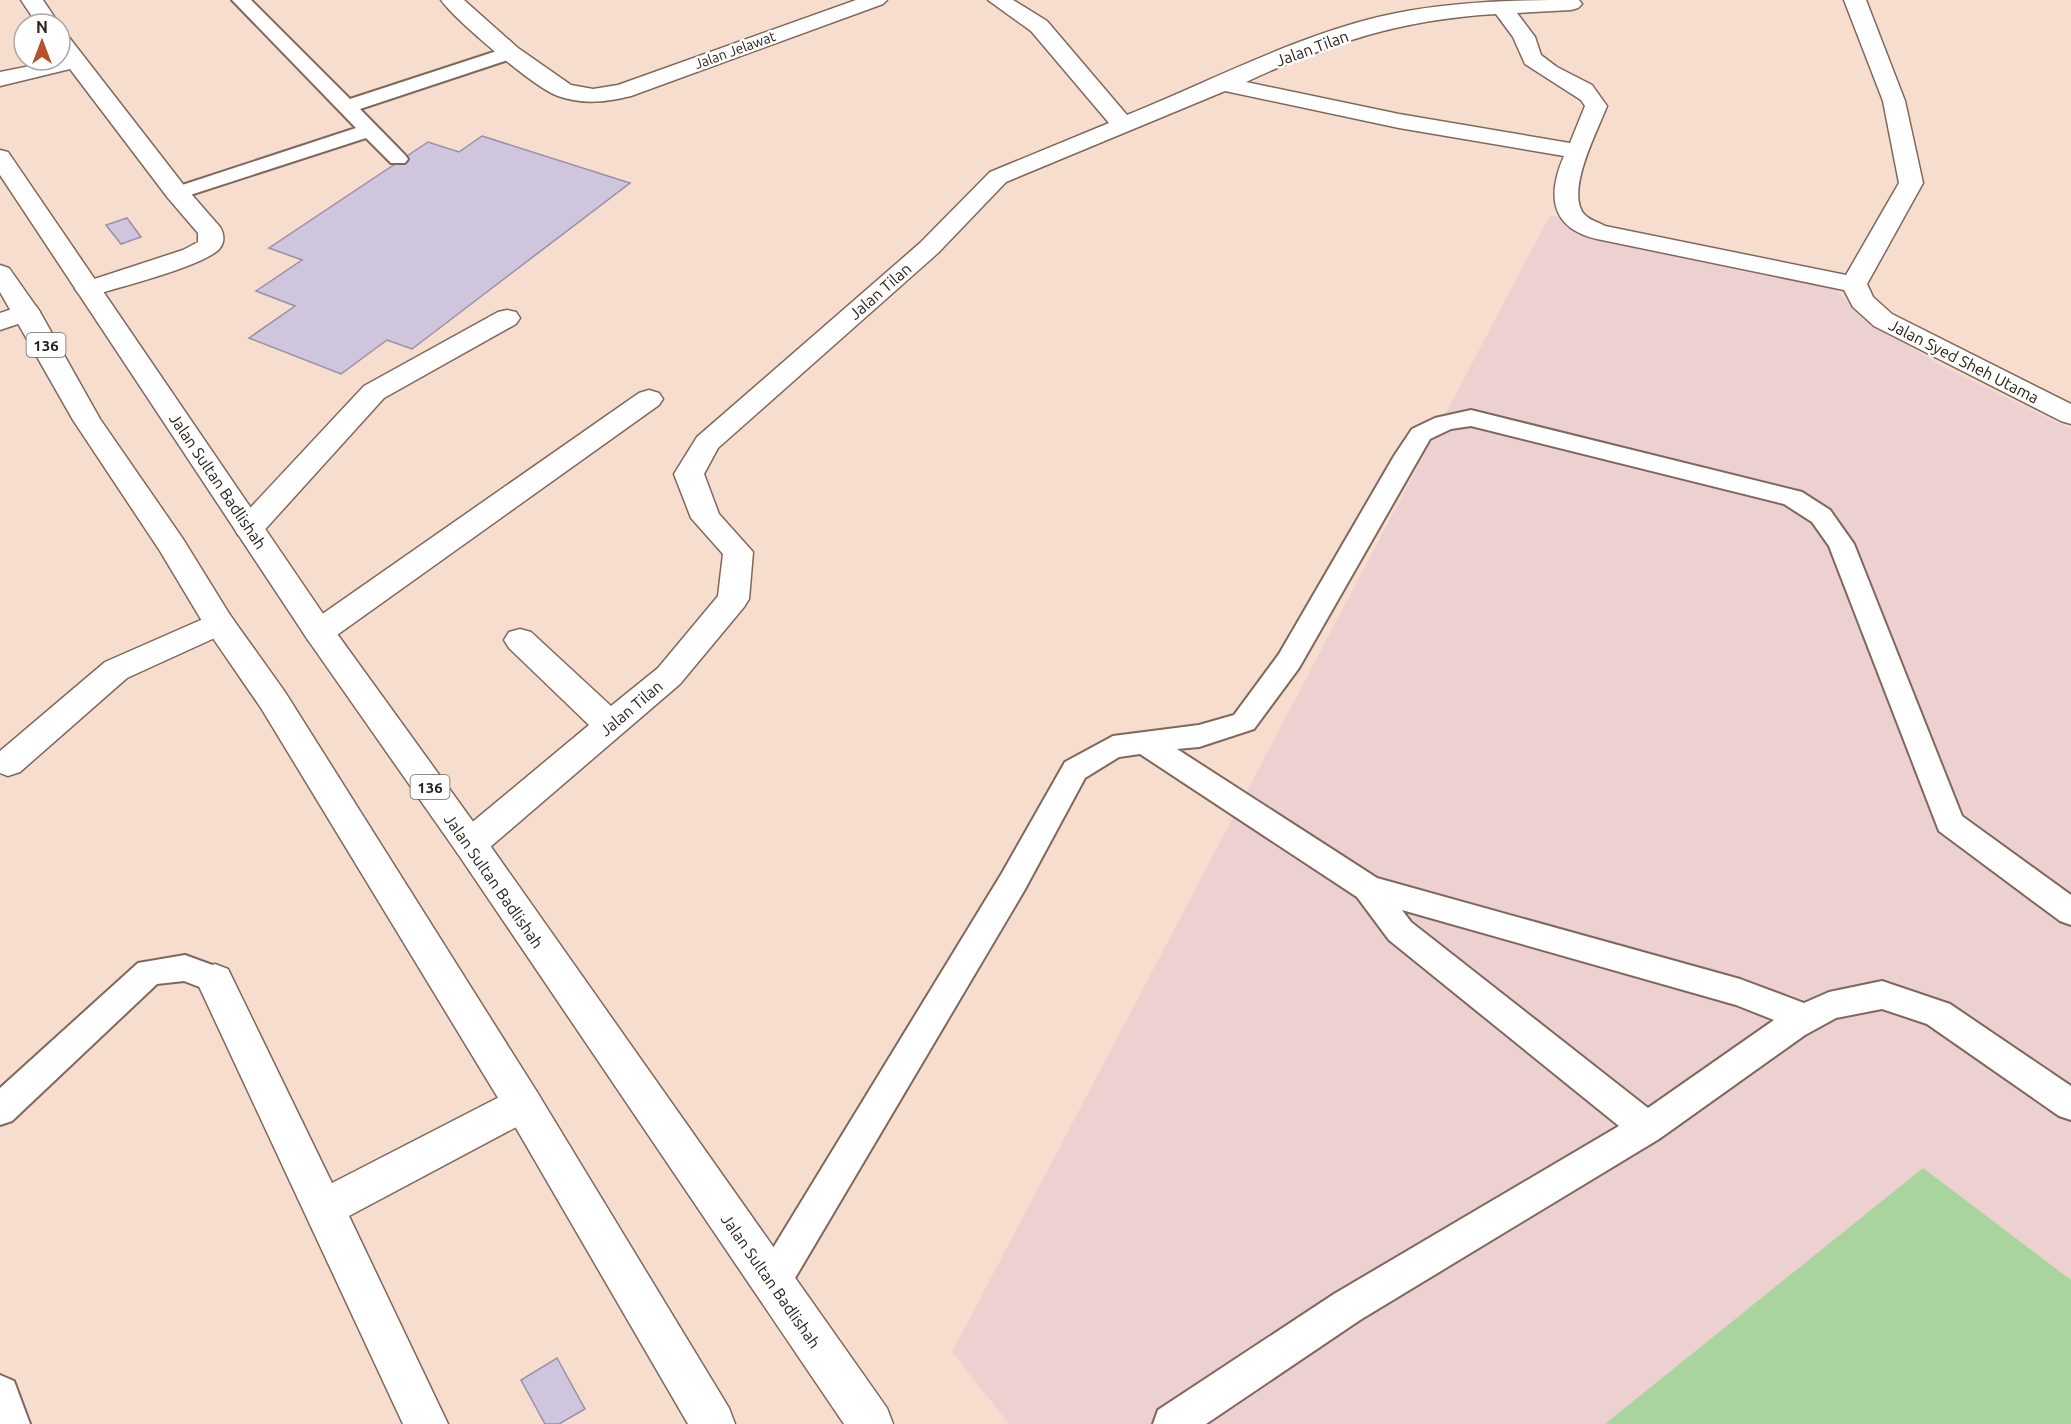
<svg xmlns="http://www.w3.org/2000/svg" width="2071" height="1424" font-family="Ubuntu,sans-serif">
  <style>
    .education { fill: #ecd1d0 }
    .green { fill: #aad49e }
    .building { fill: #cfc6de; stroke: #988fa6; stroke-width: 1.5 }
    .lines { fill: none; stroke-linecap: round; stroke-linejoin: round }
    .lane-casing { stroke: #7f685b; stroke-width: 4 }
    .street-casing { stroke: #7f685b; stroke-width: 3 }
    .primary-casing { stroke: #7f685b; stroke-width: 3 }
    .lane { fill: #fff; fill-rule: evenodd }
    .street { fill: #fff; fill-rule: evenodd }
    .primary { fill: #fff; fill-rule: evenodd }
    .labels { text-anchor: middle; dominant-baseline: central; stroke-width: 5; stroke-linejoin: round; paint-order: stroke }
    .far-street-label { font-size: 14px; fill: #2a211b; stroke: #fff }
    .shield { fill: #fff; stroke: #6a645f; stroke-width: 1.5 }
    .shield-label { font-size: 15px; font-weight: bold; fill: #2a211b }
    .street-label { font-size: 16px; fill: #2a211b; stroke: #fff }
  </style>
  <rect width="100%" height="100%" fill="#f6ddce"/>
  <path class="education" d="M1550,215l277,66 43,42 70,42 131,64v995h-1062l-57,-72z"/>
  <path class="green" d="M1923,1168l148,112v144h-466z"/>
  <path class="building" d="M482,136l148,47 -218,166 -25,-9 -46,34 -92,-36 46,-32 -39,-15 46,-31 -33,-12 159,-106 31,10z
    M127,218l14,19 -20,7 -15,-19z
    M557,1358l28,51 -26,15h-14l-24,-44z"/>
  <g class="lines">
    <defs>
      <path id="lane" d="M232,0h19l99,99 153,-50 7,-2 9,6 -2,4 -157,52 45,46 3,4 -3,4h-14l-25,-25 -182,59h-14l-3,-4 3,-4 186,-61z
        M1471,410l331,82 28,18 24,34 108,272 109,79v30l-11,-4 -121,-90 -110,-285 -17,-24 -28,-18 -313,-78 -20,3 -21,10 -131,229 -45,61 -55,18 -22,2 200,129 363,101 64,24 25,-11 53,-11 68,23 121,82v34l-12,-4 -132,-92 -45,-15 -46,9 -31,17 -146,104 -299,181 -154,104h-53l5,-14 176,-116 285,-168 -230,-186 -32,-43 -217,-143 -21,3 -34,21 -61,113 -239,404 -13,5 -13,-5 -5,-12 5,-12 243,-398 63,-111 48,-26 86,-11 35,-10 45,-61 115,-198 18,-27 23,-11zM1402,910l334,95 38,15 -126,88 -237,-186z
        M185,955l41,15 5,10 -5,10 -11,3 -31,-12 -27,3 -145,137 -12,4v-37l138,-125z
        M0,1375l14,6 16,43h-30z"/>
      <path id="street" d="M21,0h22l16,24h-22z
        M441,0h23l54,48 53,37 22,4 25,-4 238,-85h31l-4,4 -252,92c-24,6 -48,9 -73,0 -22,-7 -103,-76 -117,-96z
        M988,0h25l34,21 80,94c84,-34 177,-83 265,-101 61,-13 124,-14 187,-14l3,4 -4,4 -7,2 -54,3 18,24 6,18 16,12 35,18 15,21c-9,24 -42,85 -23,108 5,6 14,8 21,12l241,49 53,-92 -16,-82 -39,-101h22l39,101 18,82 -56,101 6,13 19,17 179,90v20l-10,-3 -187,-95 -21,-19 -9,-17 -247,-51c-47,-11 -50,-44 -33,-83l-165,-28 -174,-37 -219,91 -68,71 -220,195 -14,26 15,40 34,38 -4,47 -5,8 -64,77 -198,170 -12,4 -12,-4 -6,-10 6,-10 131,-109 -80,-77 -5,-8 5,-8 11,-3 11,3 80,74 47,-38 60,-72 5,-42 -32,-36 -17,-44 23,-37 223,-194 70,-71 119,-49 -78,-92zM1496,14l17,23 12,27 56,36 4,6 -15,37 -171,-29 -153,-32c83,-39 157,-63 250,-68z
        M60,34l8,2 118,152 34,39c4,6 5,15 0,21 -13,17 -99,39 -123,46l-9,3 -9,-3 -4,-5 4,-5 104,-34 15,-8v-9l-30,-35 -98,-129 -70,17v-14l60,-12z
        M27,304l9,2 4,6 -4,6 -36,12v-17z
        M507,310l9,2 4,6 -4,6 -132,74 -124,137 -11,3 -11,-3 -4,-7 4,-7 126,-135 134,-74z
        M649,390l10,3 4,6 -4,6 -329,235 -11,3 -11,-3 -5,-8 5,-8 331,-231z
        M219,612l11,3 5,8 -5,8 -103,47 -107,94 -12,4 -8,-3v-22l105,-89z
        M215,964l13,5 104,214 177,-91 14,-5 14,5 6,12 -6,12 -188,100 99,208h-45l-207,-444 6,-11z"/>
      <path id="primary" d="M0,150l8,2 322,472 152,210 405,574 6,16h-49l-386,-570 -150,-214 -308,-465z
        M0,265l9,3 31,44 60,107 83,120 47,76 55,77 252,400 192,316 6,16h-47l-179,-308 -248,-408 -53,-77 -48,-80 -87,-131 -73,-128z"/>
    </defs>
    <use href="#lane" class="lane-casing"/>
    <use href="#street" class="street-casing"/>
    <use href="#primary" class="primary-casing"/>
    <use href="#lane" class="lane"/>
    <use href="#street" class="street"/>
    <use href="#primary" class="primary"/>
  </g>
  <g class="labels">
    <g class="far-street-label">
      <text transform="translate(735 50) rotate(-20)">Jalan Jelawat</text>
    </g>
    <g class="shield">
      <rect x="26.5" y="333" width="39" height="24" rx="4.5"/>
      <rect x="410.5" y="775" width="39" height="24" rx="4.5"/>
    </g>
    <g class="shield-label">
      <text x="46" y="345">136</text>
      <text x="430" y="787">136</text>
    </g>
    <g class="street-label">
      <text transform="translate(1312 48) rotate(-20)">Jalan Tilan</text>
      <text transform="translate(880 291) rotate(-41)">Jalan Tilan</text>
      <text transform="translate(1964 361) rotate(27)">Jalan Syed Sheh Utama</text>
      <text transform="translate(218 481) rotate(56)">Jalan Sultan Badlishah</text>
      <text transform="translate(631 708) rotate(-40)">Jalan Tilan</text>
      <text transform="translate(494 881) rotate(55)">Jalan Sultan Badlishah</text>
      <text transform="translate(771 1281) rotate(55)">Jalan Sultan Badlishah</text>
    </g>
  </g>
  <g transform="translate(42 42)"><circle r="28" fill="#ffffff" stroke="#aaa6a4" stroke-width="1.5"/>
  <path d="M0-4.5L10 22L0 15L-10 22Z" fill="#b8502b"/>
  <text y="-9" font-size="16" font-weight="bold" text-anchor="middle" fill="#2a211b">N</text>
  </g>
</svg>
